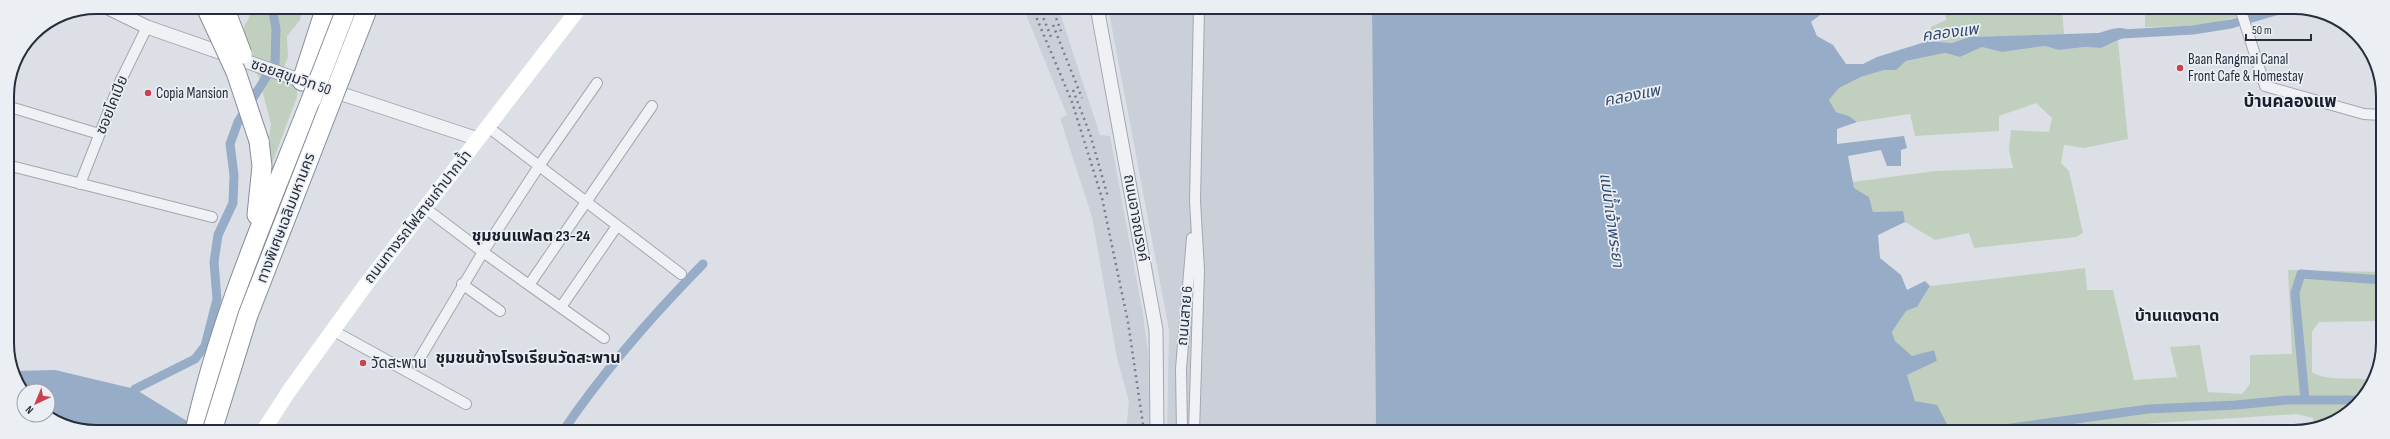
<svg xmlns="http://www.w3.org/2000/svg" width="2390" height="439" font-family="'Sofia Sans Condensed','Noto Sans Thai',sans-serif">
  <style>
    .built { fill: #cacfd8 }
    .green { fill: #c1d0be }
    .water { fill: #97acc6 }
    .lines { fill: none; stroke-linecap: round; stroke-linejoin: round }
    .canal { stroke: #97acc6; stroke-width: 9 }
    .minor-casing { stroke: #a2a7b0; stroke-width: 12 }
    .tertiary-casing { stroke: #a2a7b0; stroke-width: 15 }
    .motorway-casing { stroke: #848d9c; stroke-width: 21 }
    .minor { stroke: #eff1f5; stroke-width: 10 }
    .tertiary { stroke: #eff1f5; stroke-width: 13 }
    .secondary { stroke: #fff; stroke-width: 15 }
    .motorway { stroke: #fff; stroke-width: 19 }
    .rail { stroke: #767f8f; stroke-width: 2.5; stroke-dasharray: 2 4; stroke-linecap: butt }
    .motorway-bridge-casing { stroke: #848d9c; stroke-width: 21; stroke-linecap: butt }
    .motorway-bridge { stroke: #fff; stroke-width: 19 }
    .poi-dot { fill: #ca4250; stroke: #ebeff4; stroke-width: 1.5 }
    .labels { text-anchor: middle; dominant-baseline: central; stroke-width: 3.5; stroke-linejoin: round; paint-order: stroke }
    .poi-label { font-size: 15px; fill: #262d3c; stroke: #ebeff4; text-anchor: start }
    .street-label { font-size: 15px; fill: #262d3c; stroke: #ebeff4 }
    .water-label { font-size: 16px; font-style: italic; fill: #324a6f; stroke: #ebeff4 }
    .neighbourhood-label { font-size: 16px; font-weight: bold; fill: #191f2d; stroke: #ebeff4 }
    .quarter-label { font-size: 17px; font-weight: bold; fill: #191f2d; stroke: #ebeff4 }
    .rim { fill: none; stroke: #262d3c; stroke-width: 2 }
  </style>
  <rect width="100%" height="100%" fill="#dce0e6"/>
  <path class="built" d="M1023,7h35l42,128 10,1 33,178 5,39 2,78h-24l3,-30 -12,-43 -25,-141 -32,-99 7,-3z
    M1108,7h264l4,425h-209l2,-102z"/>
  <path class="green" d="M242,7h61l-3,13 -13,16 1,21 -5,13c8,8 16,14 14,27l-27,72 -2,-23 3,-22 -11,-42 -16,-49v-7l4,-6 2,-6z
    M1945,8h117l2,26 -95,3 -17,6 -24,-2 3,-14 15,-7z
    M2145,8h126l-69,18 -57,1z
    M2118,41l10,98 -44,9 -20,-3 -3,18 8,8 14,62 -7,4 -102,11 -5,-15 -34,7 -30,-18 -3,-11 -29,1 -4,-15 -15,-9 -2,-6 83,-11 78,-3 -4,-18 2,-20 38,2 3,-14 -16,-15 -37,13v15l-84,5 -5,-22 -53,8 -8,-6 -13,-4 -7,-12 10,-12 22,-11 23,-7 12,-1 10,-8 39,-8 15,4 22,-10 20,5 43,-6 14,4 26,-3 16,1z
    M2085,268l2,22h26l21,90 43,-3 -7,-30 30,-2 8,47 34,2 8,-10v-29l42,-1 -4,-84 94,2v49l-63,1 -7,10v40c18,11 42,3 61,9 -9,27 -35,35 -59,45l-1,-8 -17,-4 -153,10 1,8h-201l5,-6 -33,-25 -8,-26 30,-14 -4,-11 -21,7 -17,-16 -3,-9 14,-21 11,-4 13,-21z"/>
  <path class="water" d="M1372,7l457,1 -18,14 6,14 16,9 13,19h17l14,-7 51,-16 24,2 17,-6 130,-4c12,-4 23,-9 35,0l-33,15 -16,-1 -26,3 -14,-4 -43,6 -20,-5 -22,10 -15,-4 -39,8 -10,9h-12l-23,7 -22,11 -10,12 7,12 13,4 8,6 -20,7v15l67,-8 3,12 -6,2v16h-14l-6,-16 -33,6 6,32 15,9 4,15 30,-1 2,11 -27,13 2,23 21,17 6,15 18,-9 5,5 -13,21 -11,4 -14,21 3,9 17,15 22,-6 3,11 -30,14 8,26 22,4 11,21 -5,6h-567z
    M55,370l80,19 68,42h-106l-49,-16v-24h-22l-11,-20z"/>
  <g class="lines">
    <path class="canal" d="M2122,34l71,-4 38,-6 55,-16
      M128,399l7,-10 60,-30 10,-13 12,-47 -3,-37 4,-27 15,-32 1,-28 -4,-31 8,-22 37,-59 1,-34 -4,-22
      M2305,400l-10,-107 6,-19 81,6
      M563,431c42,-62 88,-114 140,-167
      M1972,432l32,-3 144,-20 88,-4 51,-5h74"/>
    <defs>
      <path id="minor" d="M2240,8l25,78 99,28 17,1
        M7,106l92,28
        M488,127l193,147
        M7,165l205,52
        M80,184l40,-102 27,-55
        M462,284l38,27
        M529,285l-46,-33 56,-86 58,-83
        M561,307l56,-81
        M332,330l134,74
        M604,338l-75,-53 123,-179
        M417,363l66,-111 -58,-44
        M1182,432l-1,-63 11,-131
        M1194,432l5,-162 -4,-69 4,-194"/>
      <path id="tertiary" d="M106,7l41,20 161,56
        M1097,7l59,323 1,102
        M327,89l151,50"/>
      <path id="motorway" d="M302,81l24,-74
        M257,215l5,-49 -3,-25
        M195,431c25,-114 73,-222 116,-331"/>
    </defs>
    <use href="#minor" class="minor-casing"/>
    <use href="#tertiary" class="tertiary-casing"/>
    <use href="#motorway" class="motorway-casing"/>
    <use href="#minor" class="minor"/>
    <use href="#tertiary" class="tertiary"/>
    <path class="secondary" d="M263,431l26,-40 78,-108 213,-276"/>
    <use href="#motorway" class="motorway"/>
    <path class="rail" d="M1032,7l40,95 30,96 26,124 16,109
      M1039,7l12,30
      M1052,7l9,24
      M1053,25l29,73
      M1073,90l17,44 18,63"/>
    <defs>
      <path id="motorway-bridge" d="M206,7l30,65 23,69
        M224,7l18,47
        M311,100l36,-93
        M212,431l36,-116 120,-308"/>
    </defs>
    <use href="#motorway-bridge" class="motorway-bridge-casing"/>
    <use href="#motorway-bridge" class="motorway-bridge"/>
  </g>
  <g class="poi-dot">
    <circle cx="2180" cy="68" r="4"/>
    <circle cx="148" cy="93" r="4"/>
    <circle cx="363" cy="363" r="4"/>
  </g>
  <g class="labels">
    <g class="poi-label">
      <text x="2188" y="59">Baan Rangmai Canal<tspan x="2188" dy="17">Front Cafe &amp; Homestay</tspan></text>
      <text x="156" y="93">Copia Mansion</text>
      <text x="371" y="363">วัดสะพาน</text>
    </g>
    <g class="street-label">
      <text transform="translate(291 77) rotate(19)">ซอยสุขุมวิท 50</text>
      <text transform="translate(112 105) rotate(-68)">ซอยโคเปีย</text>
      <text transform="translate(418 217) rotate(-52)">ถนนทางรถไฟสายเก่าปากน้ำ</text>
      <text transform="translate(286 218) rotate(-69)">ทางพิเศษเฉลิมมหานคร</text>
      <text transform="translate(1136 218) rotate(80)">ถนนอาจณรงค์</text>
      <text transform="translate(1185 316) rotate(-85)">ถนนสาย 6</text>
    </g>
    <g class="water-label">
      <text transform="translate(1950 33) rotate(-7)">คลองแพ</text>
      <text transform="translate(1632 96) rotate(-11)">คลองแพ</text>
      <text transform="translate(1611 220) rotate(82)">แม่น้ำเจ้าพระยา</text>
    </g>
    <g class="neighbourhood-label">
      <text x="531" y="236">ชุมชนแฟลต 23-24</text>
      <text x="2177" y="316">บ้านแตงตาด</text>
      <text x="528" y="358">ชุมชนข้างโรงเรียนวัดสะพาน</text>
    </g>
    <g class="quarter-label">
      <text x="2290" y="102">บ้านคลองแพ</text>
    </g>
  </g>
  <path d="M0 0H2390V439H0ZM96 14H2294A82 82 0 0 1 2376 96V343A82 82 0 0 1 2294 425H96A82 82 0 0 1 14 343V96A82 82 0 0 1 96 14Z" fill="#ebeff4" fill-rule="evenodd"/>
  <path class="rim" d="M96 14H2294A82 82 0 0 1 2376 96V343A82 82 0 0 1 2294 425H96A82 82 0 0 1 14 343V96A82 82 0 0 1 96 14Z"/>
  <g transform="translate(36 403) rotate(224)"><circle r="19" fill="#ebeff4" stroke="#9ca1aa"/>
  <path d="M0-3L7 15L0 10L-7 15Z" fill="#ca4250"/>
  <text y="-6" font-size="11" font-weight="bold" text-anchor="middle" fill="#262d3c">N</text>
  </g>
  <path d="M2246 34v6h65v-6" fill="none" stroke="#262d3c" stroke-width="2"/>
  <text x="2252" y="34" font-size="12" fill="#262d3c" stroke="#ebeff4" stroke-width="3" paint-order="stroke">50 m</text>
</svg>
